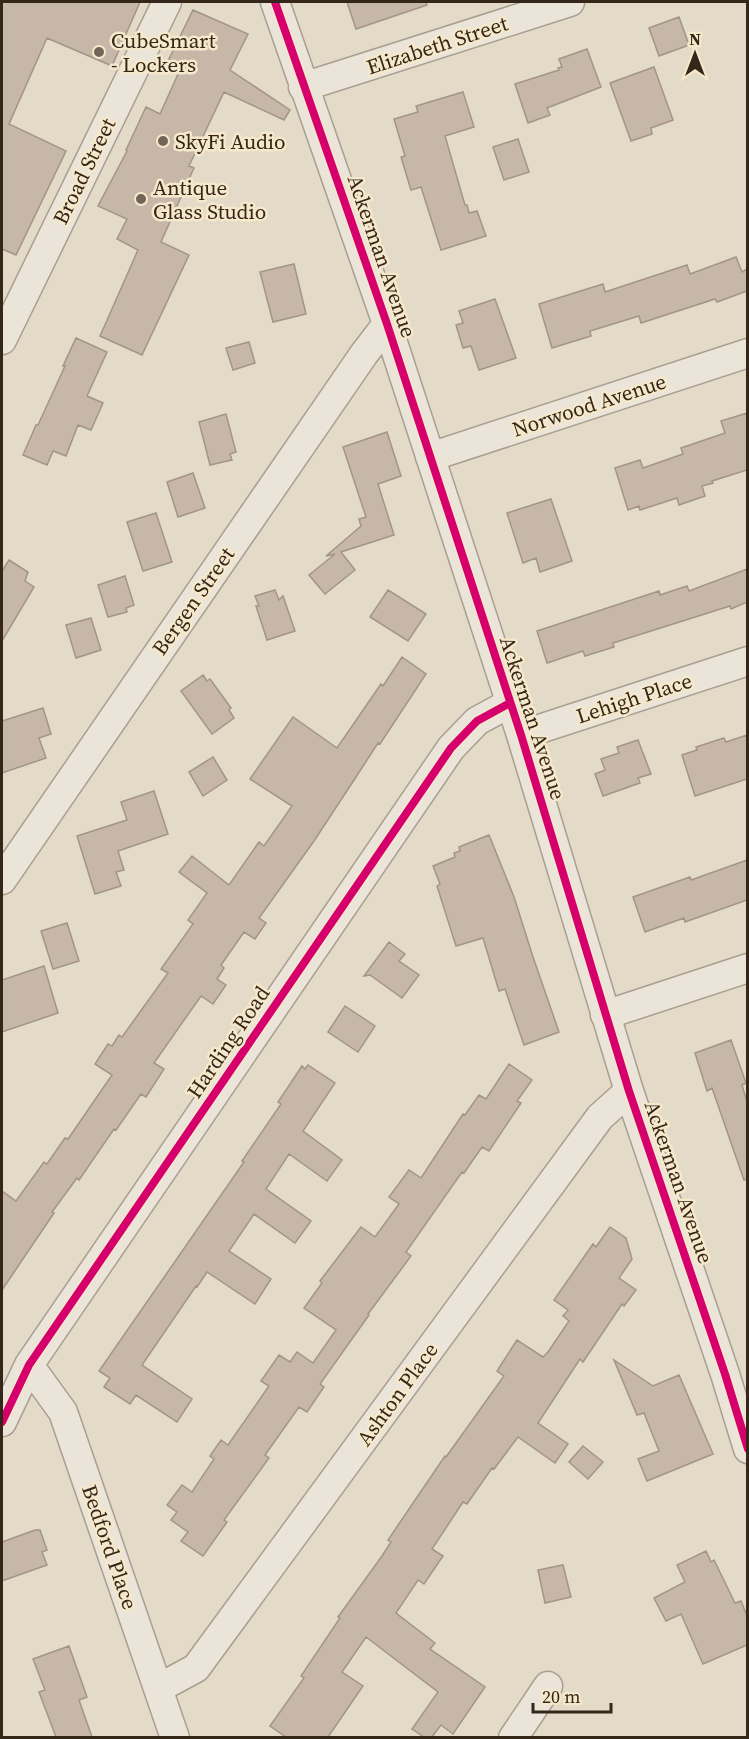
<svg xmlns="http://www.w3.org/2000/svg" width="749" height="1739" font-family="'Source Serif 4',serif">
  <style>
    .building { fill: #c7b7a8; stroke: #a29587; stroke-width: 1.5 }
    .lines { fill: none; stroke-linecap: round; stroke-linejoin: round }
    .minor-casing { stroke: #a89f91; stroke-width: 31 }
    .minor { stroke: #ebe4d9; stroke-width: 28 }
    .cycleway-casing { stroke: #f6e8cb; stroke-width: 11 }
    .cycleway { stroke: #d6006c; stroke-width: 8 }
    .poi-dot { fill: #726557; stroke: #f6e8cb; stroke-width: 2 }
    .labels { text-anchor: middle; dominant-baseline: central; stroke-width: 5; stroke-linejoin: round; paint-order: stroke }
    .poi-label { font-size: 21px; fill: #35261a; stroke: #f6e8cb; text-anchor: start }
    .street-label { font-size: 21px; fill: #35261a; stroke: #f6e8cb }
  </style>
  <rect width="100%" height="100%" fill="#e3dac7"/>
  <path class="building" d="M2,2h138l-28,64 -65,-28 -38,86 57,27 -50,104 -14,-6z
    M347,2h79l1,3 -71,24z
    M193,10l55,24 -18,36 60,40 -6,10 -60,-28 -35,74 5,2 -33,74 28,13 -47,100 -42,-19 38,-86 -21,-11 10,-20 -29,-13 29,-55 -1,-1 20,-43 14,7 19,-42 -13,-7z
    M679,17l10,28 -30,11 -10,-28z
    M587,49l14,38 -54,21 3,7 -22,8 -13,-39 44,-14 -1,-2 4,-1 -3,-8z
    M654,67l19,53 -22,8 1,6 -21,7 -21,-58z
    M463,92l11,35 -29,9 20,69h2l2,8 8,-2 9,25 -45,14 -20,-63 -10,3 -10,-33 4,-1 -11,-37 24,-7 -2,-6z
    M518,139l11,33 -25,8 -11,-33z
    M736,257l6,15 5,-3v22l-30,11 -2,-3 -74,24 -2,-7 -49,15 1,5 -39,12 -13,-44 64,-20 2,8 82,-27 3,9z
    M294,264l12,50 -33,8 -13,-50z
    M495,299l21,59 -37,12 -8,-24 -8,2 -7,-23 7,-2 -4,-12z
    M76,338l31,14 -20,44 16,7 -12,27 -13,-5 -12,31 -13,-5 -6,14 -24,-10 13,-30h2l27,-59h-2z
    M249,342l6,21 -22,7 -7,-22z
    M747,413v57l-35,11 1,2 -11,3 3,10 -26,9 -2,-7 -37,12 -1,-4 -11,4 -13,-42 25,-8 3,8 40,-14 -2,-6 44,-15 -4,-12z
    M226,414l10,38 -6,2 2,6 -22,5 -11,-43z
    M387,432l14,44 -23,8 16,51 -53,17 14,18 -30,24 -16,-19 26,-21 -9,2 35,-30 -2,-7 7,-2 -23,-70z
    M193,473l12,35 -27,9 -11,-35z
    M551,499l21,62 -32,11 -4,-14 -13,5 -16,-50z
    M156,513l16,49 -29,9 -16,-49z
    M9,560l19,12 -3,9 9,6 -32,54v-70z
    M747,569v33l-16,7 -1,-3 -117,37 1,4 -29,9 -2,-5 -36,12 -10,-32 122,-40 1,4 27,-9 2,5z
    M125,576l9,29 -8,3 1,4 -19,5 -10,-32z
    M275,590l4,10 4,-4 12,35 -28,9 -11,-34h3l-4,-10z
    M388,590l38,24 -18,27 -38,-24z
    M91,618l10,32 -25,8 -10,-33z
    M402,657l24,17 -46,70 -2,-1 -22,34 -42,64 -55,77 7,5 -11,16 -11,-7 -23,33 3,3 -7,11 9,6 -13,19 -12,-8 -47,67 10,6 -18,28 -5,-3 -25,36 -2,-1 -35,51 -2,-2 -25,34 2,1 -52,77v-99l14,10 28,-39 3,2 18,-26 3,1 44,-64 -17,-11 13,-20 4,2 7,-11 3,2 46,-64 -7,-4 32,-45 -5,-4 19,-27 -28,-21 13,-16 37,29 30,-43 5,4 28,-40 -42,-27 43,-62 44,31 44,-64 2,2z
    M203,675l4,6 3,-2 21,29 -2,2 5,8 -22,16 -31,-43z
    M43,708l8,26 -12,4 7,20 -44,15v-52z
    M747,735v44l-52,17 -13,-41 15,-5 -1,-3 28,-9 2,4z
    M638,740l13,34 -13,4 2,5 -37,13 -8,-22 10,-4 -4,-11 18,-6 -2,-6z
    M213,757l14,23 -24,16 -14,-24z
    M154,791l14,43 -50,17 6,19 -8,2 5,14 -26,8 -18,-58 50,-16 -6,-18z
    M489,835l25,62 19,60 26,75 -35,13 -19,-56 -6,2 -16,-53 -27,8 -19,-60 3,-2 -7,-18 22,-9 -1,-4 6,-2 -1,-4z
    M747,860v40l-62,22 -1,-4 -39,14 -12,-35 57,-20 1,3z
    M67,923l12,38 -26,8 -12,-38z
    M389,942l16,12 -6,7 20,14 -17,23 -32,-23 -6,1z
    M44,966l14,47 -56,19v-52z
    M345,1006l30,20 -17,26 -30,-20z
    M731,1040l15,43 -4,2 5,17v77l-3,1 -32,-92 -5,3 -12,-38z
    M509,1064l23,16 -15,21 4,2 -32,48 -7,-4 -18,26 -2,-1 -56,80 5,4 -43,58 1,1 -49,69 4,3 -17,25 -8,-5 -34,48 4,3 -45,62 3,2 -24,34 -22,-15 7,-9 -17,-12 6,-8 -10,-7 15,-20 10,7 22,-33 -4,-3 11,-16 7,5 41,-59 -8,-5 18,-26 11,7 7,-10 16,11 23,-33 -32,-22 18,-25 -2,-2 41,-54 14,10 24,-33 -10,-7 20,-27 12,8 42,-64 2,1 14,-20 7,4z
    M308,1065l27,18 -32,48 39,29 -15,21 -38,-27 -23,35 45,32 -16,22 -41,-29 -25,37 42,28 -16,25 -48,-32 -10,15 -1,-1 -54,79 50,34 -15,23 -41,-27 -6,9 -26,-17 6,-9 -11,-7 145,-209 -2,-1 39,-57 -3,-2 24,-36 3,3z
    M610,1227l16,11 6,21 -13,19 17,12 -12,16 -2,-2 -39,58 -3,-3 -42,64 30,21 -13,19 -37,-26 -24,32 -2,-1 -25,36 -4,-2 -31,47 11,7 -19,28 -6,-4 -22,33 39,30 -5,6 55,38 -32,47 -12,-9 -9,12h-8l-12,-8 26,-37 -72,-55 -24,35 21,14 -35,51h-42l-16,-11 34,-48 -3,-2 39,-58 -2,-1 44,-61 9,-14 -3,-2 57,-84 1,1 58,-81 -7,-5 20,-31 26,17 5,-5 21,-31 -6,-5 5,-6 -14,-10 39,-56 3,3z
    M614,1360l39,26 26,-11 34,79 -66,27 -9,-22 21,-8 -15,-38 -7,2z
    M583,1446l20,16 -15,17 -19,-17z
    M35,1530h5l7,20 -5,2 5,13 -45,16v-39z
    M706,1551l5,11 3,-2 21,43 6,-2 6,15v29l-44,19 -22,-50 -15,7 -12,-23 31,-16 -8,-17z
    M563,1565l8,32 -26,6 -7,-33z
    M69,1646l18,51 -8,3 13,37h-36l-17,-45 6,-2 -12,-31z"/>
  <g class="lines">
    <defs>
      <path id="minor" d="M275,2l112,322 134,411 108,356 96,283 23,75
        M303,87l267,-85
        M2,340l165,-338
        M430,457l318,-104
        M521,735l227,-74
        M2,880l362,-526 23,-30
        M605,1015l143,-47
        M29,1365l34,47 112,326
        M2,1422l27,-57 422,-617 26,-27 33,-18
        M159,1688l37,-20 404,-551 29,-26
        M513,1738l35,-52"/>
    </defs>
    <use href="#minor" class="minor-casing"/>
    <use href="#minor" class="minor"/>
    <defs>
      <path id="cycleway" d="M275,2l112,322 134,411 108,356 96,283 23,75
        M2,1422l27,-57 422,-617 26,-27 33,-18"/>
    </defs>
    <use href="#cycleway" class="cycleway-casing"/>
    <use href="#cycleway" class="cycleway"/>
  </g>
  <g class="poi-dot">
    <circle cx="99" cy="52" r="6"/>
    <circle cx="163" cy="141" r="6"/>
    <circle cx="141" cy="199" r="6"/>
  </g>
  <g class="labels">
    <g class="poi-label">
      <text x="111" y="40">CubeSmart<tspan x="111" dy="24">- Lockers</tspan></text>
      <text x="175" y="141">SkyFi Audio</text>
      <text x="153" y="187">Antique<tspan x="153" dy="24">Glass Studio</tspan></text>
    </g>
    <g class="street-label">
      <text transform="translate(437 45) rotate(-18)">Elizabeth Street</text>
      <text transform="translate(84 171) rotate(-64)">Broad Street</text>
      <text transform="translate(382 256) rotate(71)">Ackerman Avenue</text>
      <text transform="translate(589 405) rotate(-18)">Norwood Avenue</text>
      <text transform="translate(193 601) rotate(-55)">Bergen Street</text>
      <text transform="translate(634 698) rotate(-18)">Lehigh Place</text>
      <text transform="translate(533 718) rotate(72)">Ackerman Avenue</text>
      <text transform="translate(228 1042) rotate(-56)">Harding Road</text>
      <text transform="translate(679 1182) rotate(71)">Ackerman Avenue</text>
      <text transform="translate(397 1394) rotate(-54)">Ashton Place</text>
      <text transform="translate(110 1547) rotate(71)">Bedford Place</text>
    </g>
  </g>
  <rect width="749" height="1739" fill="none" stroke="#35261a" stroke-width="6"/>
  <g transform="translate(695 54)" stroke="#f6e8cb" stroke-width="4.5" paint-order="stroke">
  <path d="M0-4.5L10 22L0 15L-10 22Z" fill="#35261a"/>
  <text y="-9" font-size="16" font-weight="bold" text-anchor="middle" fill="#35261a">N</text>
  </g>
  <path d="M533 1703v9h78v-9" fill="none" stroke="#35261a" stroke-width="3"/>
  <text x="542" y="1703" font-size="18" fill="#35261a" stroke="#f6e8cb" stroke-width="4.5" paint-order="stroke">20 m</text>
</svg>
